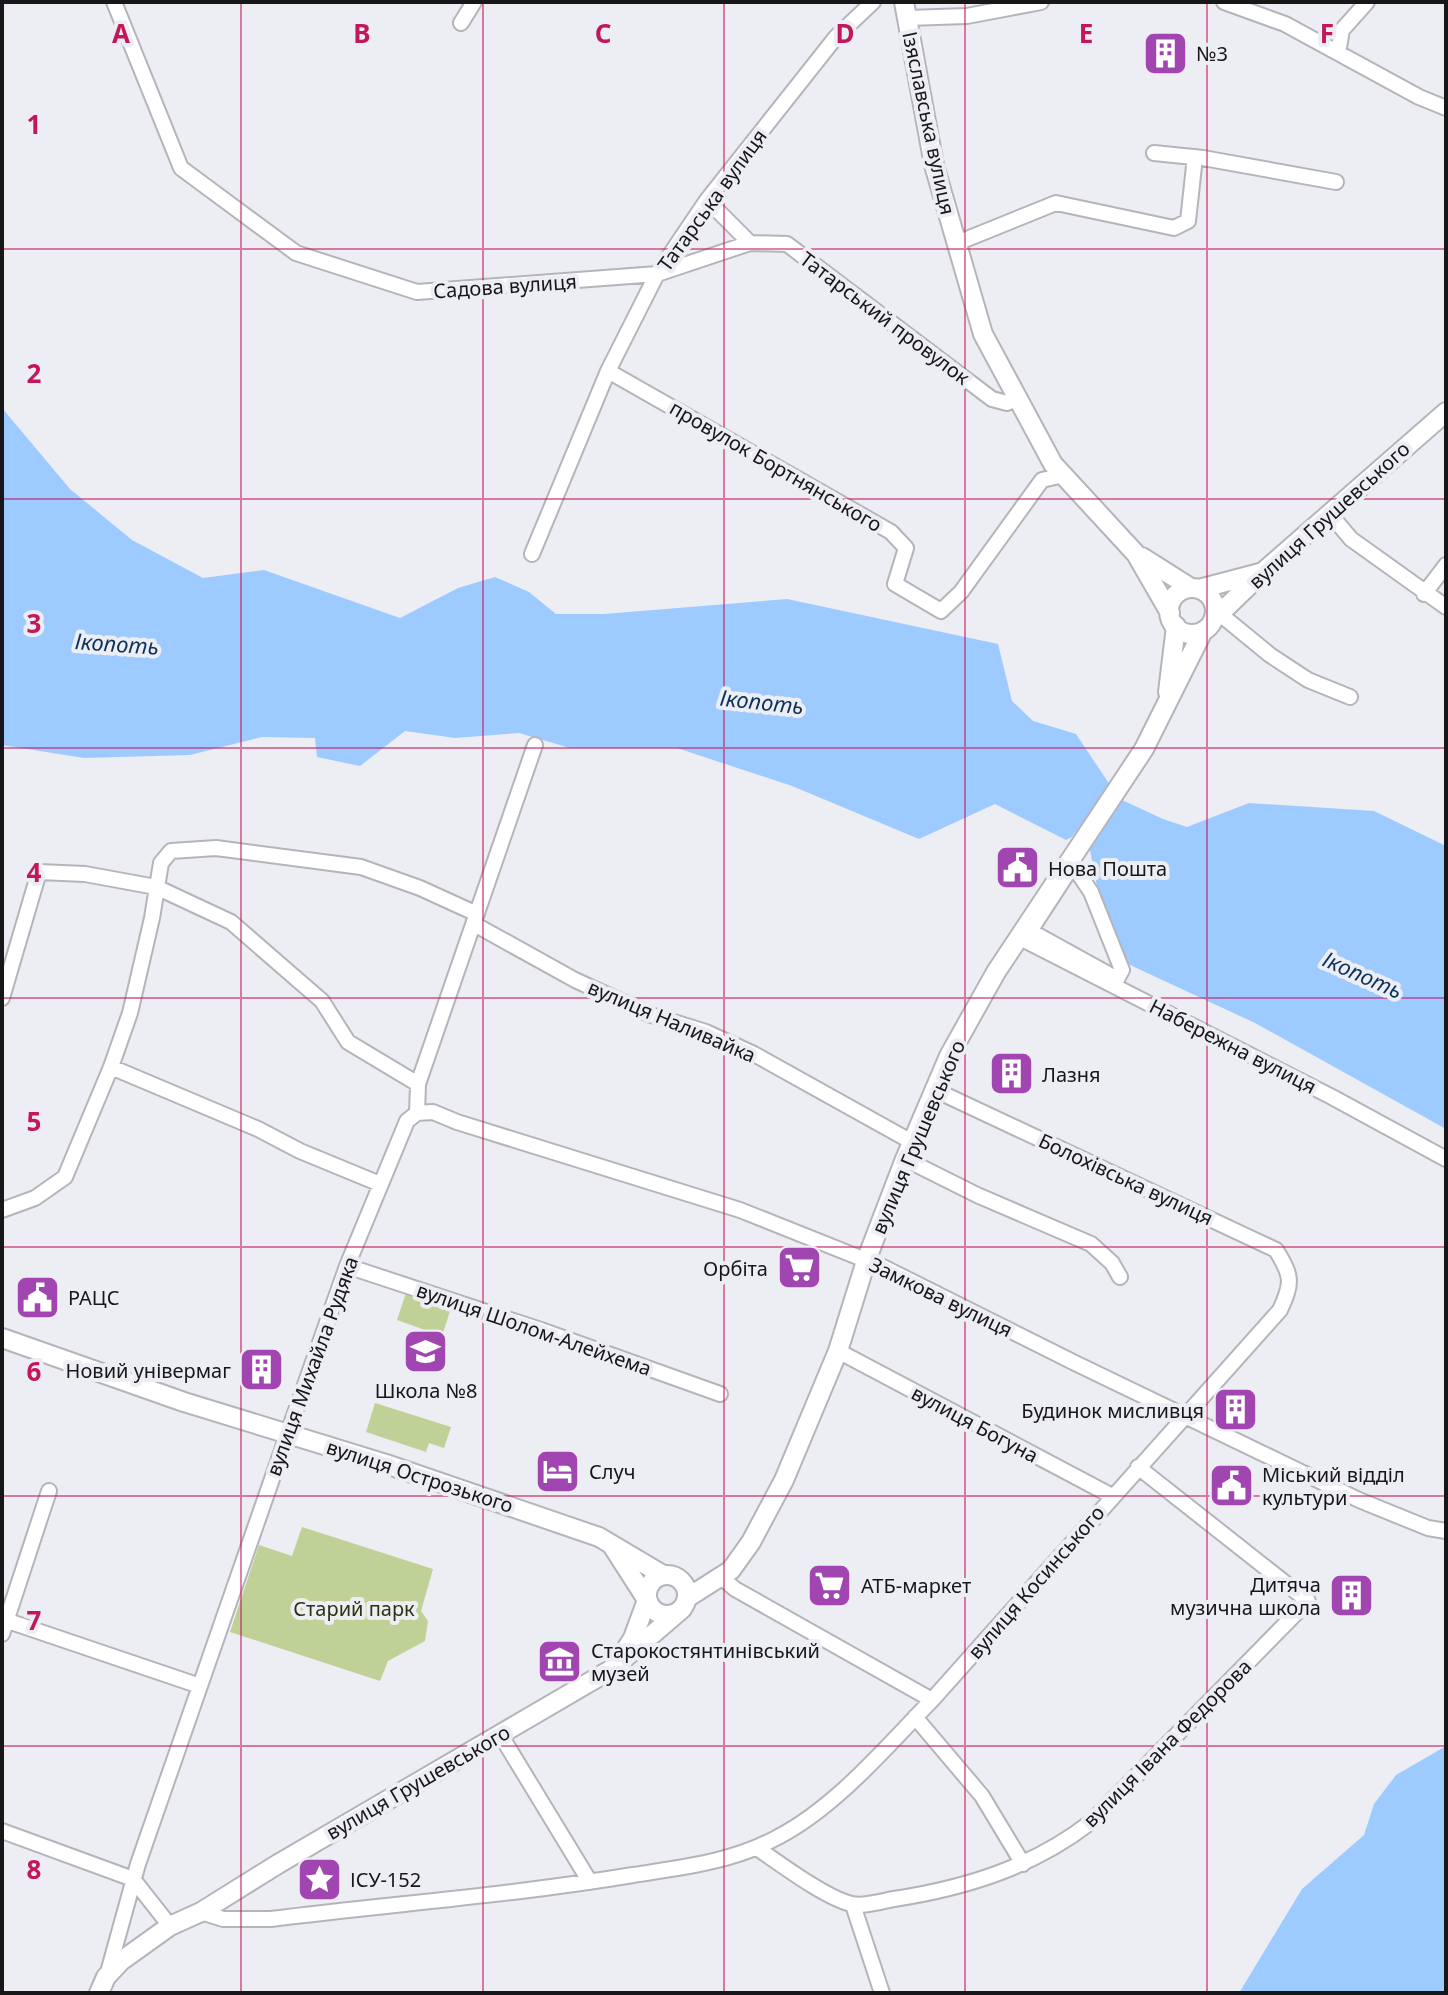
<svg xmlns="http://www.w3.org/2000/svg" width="1448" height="1995" font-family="'Noto Sans',sans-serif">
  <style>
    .green { fill: #bfd196 }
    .water { fill: #9ecbff }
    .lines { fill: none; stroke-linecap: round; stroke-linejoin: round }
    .minor-casing { stroke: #b4b4bb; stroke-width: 18 }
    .major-casing { stroke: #b4b4bb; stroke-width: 22 }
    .minor { stroke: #fff; stroke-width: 14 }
    .major { stroke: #fff; stroke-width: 18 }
    .grid { fill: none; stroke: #c2185b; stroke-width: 2; stroke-opacity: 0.55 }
    .labels { text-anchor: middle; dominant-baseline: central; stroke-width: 8; stroke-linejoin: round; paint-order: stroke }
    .poi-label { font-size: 20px; fill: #171719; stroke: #ededf4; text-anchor: start }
    .street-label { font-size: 20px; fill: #171719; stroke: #ededf4 }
    .park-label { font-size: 20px; fill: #2a3310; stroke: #ededf4 }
    .water-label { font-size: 22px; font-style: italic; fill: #0b325b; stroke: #ededf4 }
    .grid-label { font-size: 26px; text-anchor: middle; font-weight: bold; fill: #c2185b; stroke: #ededf4; stroke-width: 8; stroke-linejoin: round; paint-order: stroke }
  </style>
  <rect width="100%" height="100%" fill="#ededf4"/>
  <path class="green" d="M406,1293l45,15 -9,28 -45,-16z
    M375,1403l76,24 -7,21 -15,-5 -3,9 -60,-20z
    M302,1527l131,42 -12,42 7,10 -3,20 -37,20 -8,20 -150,-49 29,-87 33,11z"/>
  <path class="water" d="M2,408l68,81 62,51 71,38 61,-8 136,48 58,-30 37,-11 34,15 27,22h48l183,-15 211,45 14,57 21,20 43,13 34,51 -38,52 -6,3 -71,-36 -76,35 -127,-53 -115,-38h-107l-51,-15 -64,5 -50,-7 -45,35 -43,-9 -2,-19 -53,-1 -72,18 -106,3 -82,-13z
    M1122,800l41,19 24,8 62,-24 125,8 72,35v283l-191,-106 -125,-58 -7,-9 -25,-64 -8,-42z
    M1446,1746v247h-207l63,-104 62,-54 10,-31 22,-29z"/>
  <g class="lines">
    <defs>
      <path id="minor" d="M114,2l67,166 115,85 121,39 240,-18 93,-31 37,1 205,155 15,4 11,-5
        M1224,2l61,22 134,73 27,11
        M907,18l60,-2 74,-14
        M461,23l13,-21
        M1338,53l4,-23 25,-28
        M1154,153l49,5 133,24
        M707,200l43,43
        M957,243l99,-40 118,25 14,-7 7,-64
        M608,371l283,161 15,16 -11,36 46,27 20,-19 81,-112 21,-5
        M1330,514l21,25 95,68
        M532,554l76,-183 49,-97 50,-74 129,-163 37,-35
        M1424,594l22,-29
        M1220,614l50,41 38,25 42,17
        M1073,865l18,27 31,78 -5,9 -87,-48z
        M474,924l101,56 76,35 55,17 48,22 158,88
        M1018,937l314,160 114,62
        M2,998l37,-126 46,2 71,13 75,35 91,79 26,41 70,42
        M111,1067l147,62 42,22 80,33
        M417,1113l16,-1 24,10 283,88 143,57 192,96 284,137 69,28 18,3
        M905,1159l72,36 114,49 21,19 8,14
        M2,1210l33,-12 30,-21 46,-110 19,-54 22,-95 9,-55 10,-12 45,-3 145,19 59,21 57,26
        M347,1266l194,64 179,64
        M838,1351l274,145
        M721,1577l14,12 197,111
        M2,1619l198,67
        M2,1634l47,-143
        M915,1717l67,79 41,68
        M500,1734l90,148
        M2,1831l131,48 37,47
        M757,1848c22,15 70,51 95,56 11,3 30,-3 42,-5 72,-11 139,-32 197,-77l217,-221 -170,-134
        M853,1905l29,88
        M201,1912l22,7h48c120,-15 242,-24 362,-44 50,-8 100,-13 145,-38 58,-30 109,-91 154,-137l348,-390c13,-28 12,-34 -4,-60l-341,-160
        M107,1976l31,-112 150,-431 59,-167 60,-145 10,-8 1,-29 117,-339"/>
      <path id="major" d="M904,2l30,163 49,169 70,130 83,90 34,59
        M1142,557l49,31
        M1169 611a23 23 0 1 1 46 0a23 23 0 1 1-46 0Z
        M1199,589l61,-16
        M1213,620l50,-48 183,-160
        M1168,692l8,-66
        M2,1338l182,64 202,62 213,73 64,38
        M613,1547l34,53 -14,38 -10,16
        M647 1595a20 20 0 1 1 40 0a20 20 0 1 1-40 0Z
        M687,1598l44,-28 20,-28 33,-62 54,-129 28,-90 39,-102 44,-103 47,-84 148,-223 59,-118
        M99,1993l7,-16 15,-16 49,-35 31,-14 77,-48 334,-195 70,-60"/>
    </defs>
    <use href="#minor" class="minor-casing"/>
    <use href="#major" class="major-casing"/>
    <use href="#minor" class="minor"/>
    <use href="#major" class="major"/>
  </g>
  <path class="grid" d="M241,2v1991M483,2v1991M724,2v1991M965,2v1991M1207,2v1991M2,249h1444M2,499h1444M2,748h1444M2,998h1444M2,1247h1444M2,1496h1444M2,1746h1444"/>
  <defs>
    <symbol id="building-square" viewBox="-11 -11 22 22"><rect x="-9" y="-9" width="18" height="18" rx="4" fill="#a146b0" stroke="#ededf4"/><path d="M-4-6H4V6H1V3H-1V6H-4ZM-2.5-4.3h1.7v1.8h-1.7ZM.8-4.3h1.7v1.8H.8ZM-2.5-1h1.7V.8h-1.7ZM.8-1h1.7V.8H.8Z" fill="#fff"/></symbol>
    <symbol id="civic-square" viewBox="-11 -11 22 22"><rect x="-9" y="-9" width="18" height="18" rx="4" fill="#a146b0" stroke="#ededf4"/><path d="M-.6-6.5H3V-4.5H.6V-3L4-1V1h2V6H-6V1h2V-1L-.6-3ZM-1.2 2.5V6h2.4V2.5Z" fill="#fff"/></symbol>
    <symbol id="supermarket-square" viewBox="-11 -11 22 22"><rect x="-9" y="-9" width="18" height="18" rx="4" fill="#a146b0" stroke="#ededf4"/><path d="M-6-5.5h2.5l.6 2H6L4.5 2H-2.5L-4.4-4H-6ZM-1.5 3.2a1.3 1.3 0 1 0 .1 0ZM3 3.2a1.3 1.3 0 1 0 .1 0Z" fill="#fff"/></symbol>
    <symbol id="school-square" viewBox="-11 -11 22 22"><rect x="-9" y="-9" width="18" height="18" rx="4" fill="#a146b0" stroke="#ededf4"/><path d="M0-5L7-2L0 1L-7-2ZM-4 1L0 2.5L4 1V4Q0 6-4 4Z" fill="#fff"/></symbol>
    <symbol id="hotel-square" viewBox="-11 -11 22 22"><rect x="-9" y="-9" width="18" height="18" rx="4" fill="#a146b0" stroke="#ededf4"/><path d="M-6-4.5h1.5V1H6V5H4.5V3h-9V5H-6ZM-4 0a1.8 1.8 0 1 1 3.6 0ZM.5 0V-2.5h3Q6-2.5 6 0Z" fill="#fff"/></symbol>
    <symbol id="museum-square" viewBox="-11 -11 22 22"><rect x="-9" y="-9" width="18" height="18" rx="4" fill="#a146b0" stroke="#ededf4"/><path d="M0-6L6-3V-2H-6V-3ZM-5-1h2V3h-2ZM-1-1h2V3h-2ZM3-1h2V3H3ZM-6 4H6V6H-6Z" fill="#fff"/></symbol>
    <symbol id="sight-square" viewBox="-11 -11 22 22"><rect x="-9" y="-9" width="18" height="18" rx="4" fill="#a146b0" stroke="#ededf4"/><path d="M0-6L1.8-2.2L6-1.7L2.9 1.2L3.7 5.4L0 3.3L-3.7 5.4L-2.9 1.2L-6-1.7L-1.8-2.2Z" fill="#fff"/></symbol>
  </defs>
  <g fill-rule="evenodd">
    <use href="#building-square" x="1140" y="28" width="51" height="51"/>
    <use href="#civic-square" x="992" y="842" width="51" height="51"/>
    <use href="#building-square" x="986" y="1048" width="51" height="51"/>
    <use href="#supermarket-square" x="774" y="1242" width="51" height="51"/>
    <use href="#civic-square" x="12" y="1272" width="51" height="51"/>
    <use href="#school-square" x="400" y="1326" width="51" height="51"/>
    <use href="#building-square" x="236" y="1344" width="51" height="51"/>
    <use href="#building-square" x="1210" y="1384" width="51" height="51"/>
    <use href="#hotel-square" x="532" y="1446" width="51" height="51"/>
    <use href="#civic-square" x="1206" y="1460" width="51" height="51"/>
    <use href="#supermarket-square" x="804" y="1560" width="51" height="51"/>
    <use href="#building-square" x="1326" y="1570" width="51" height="51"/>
    <use href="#museum-square" x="534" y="1636" width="51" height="51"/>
    <use href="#sight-square" x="294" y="1854" width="51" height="51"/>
  </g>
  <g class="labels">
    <g class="poi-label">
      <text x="1196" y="53">№3</text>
      <text x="1048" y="868">Нова Пошта</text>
      <text x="1042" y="1074">Лазня</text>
      <text x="768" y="1268" text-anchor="end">Орбіта</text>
      <text x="68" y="1297">РАЦС</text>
      <text x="231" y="1370" text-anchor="end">Новий універмаг</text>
      <text x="426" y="1390" text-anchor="middle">Школа №8</text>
      <text x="1204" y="1410" text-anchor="end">Будинок мисливця</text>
      <text x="589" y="1471">Случ</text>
      <text x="1262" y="1474">Міський відділ<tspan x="1262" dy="23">культури</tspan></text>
      <text x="1321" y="1584" text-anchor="end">Дитяча<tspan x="1321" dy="23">музична школа</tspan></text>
      <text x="861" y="1585">АТБ-маркет</text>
      <text x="591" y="1650">Старокостянтинівський<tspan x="591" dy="23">музей</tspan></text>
      <text x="350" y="1879">ІСУ-152</text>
    </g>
    <g class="street-label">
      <text transform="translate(929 123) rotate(78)">Ізяславська вулиця</text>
      <text transform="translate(712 200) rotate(-54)">Татарська вулиця</text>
      <text transform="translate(505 286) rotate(-4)">Садова вулиця</text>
      <text transform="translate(885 318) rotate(37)">Татарський провулок</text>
      <text transform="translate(776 466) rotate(30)">провулок Бортнянського</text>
      <text transform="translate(1329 515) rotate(-42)">вулиця Грушевського</text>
      <text transform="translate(672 1021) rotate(23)">вулиця Наливайка</text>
      <text transform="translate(1233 1046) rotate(27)">Набережна вулиця</text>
      <text transform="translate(918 1137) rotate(-67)">вулиця Грушевського</text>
      <text transform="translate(1126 1179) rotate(25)">Болохівська вулиця</text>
      <text transform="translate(941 1297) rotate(26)">Замкова вулиця</text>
      <text transform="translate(534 1329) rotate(19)">вулиця Шолом-Алейхема</text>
      <text transform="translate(312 1366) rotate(-70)">вулиця Михайла Рудяка</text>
      <text transform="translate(975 1424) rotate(28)">вулиця Богуна</text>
      <text transform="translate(420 1476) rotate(18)">вулиця Острозького</text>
      <text transform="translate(1036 1582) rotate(-49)">вулиця Косинського</text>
      <text transform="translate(1167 1743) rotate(-45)">вулиця Івана Федорова</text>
      <text transform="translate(418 1782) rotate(-30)">вулиця Грушевського</text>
    </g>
    <g class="park-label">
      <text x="354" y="1608">Старий парк</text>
    </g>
    <g class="water-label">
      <text transform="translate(117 643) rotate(4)">Ікопоть</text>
      <text transform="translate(762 701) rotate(6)">Ікопоть</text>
      <text transform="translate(1363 974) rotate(24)">Ікопоть</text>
    </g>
  </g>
  <g class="grid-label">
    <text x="121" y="43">A</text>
    <text x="362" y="43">B</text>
    <text x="603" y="43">C</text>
    <text x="845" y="43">D</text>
    <text x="1086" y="43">E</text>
    <text x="1327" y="43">F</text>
    <text x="34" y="134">1</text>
    <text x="34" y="383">2</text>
    <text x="34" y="633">3</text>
    <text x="34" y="882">4</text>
    <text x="34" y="1131">5</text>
    <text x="34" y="1381">6</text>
    <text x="34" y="1630">7</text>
    <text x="34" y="1879">8</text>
  </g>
  <rect width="1448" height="1995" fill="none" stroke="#171719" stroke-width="8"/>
</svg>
